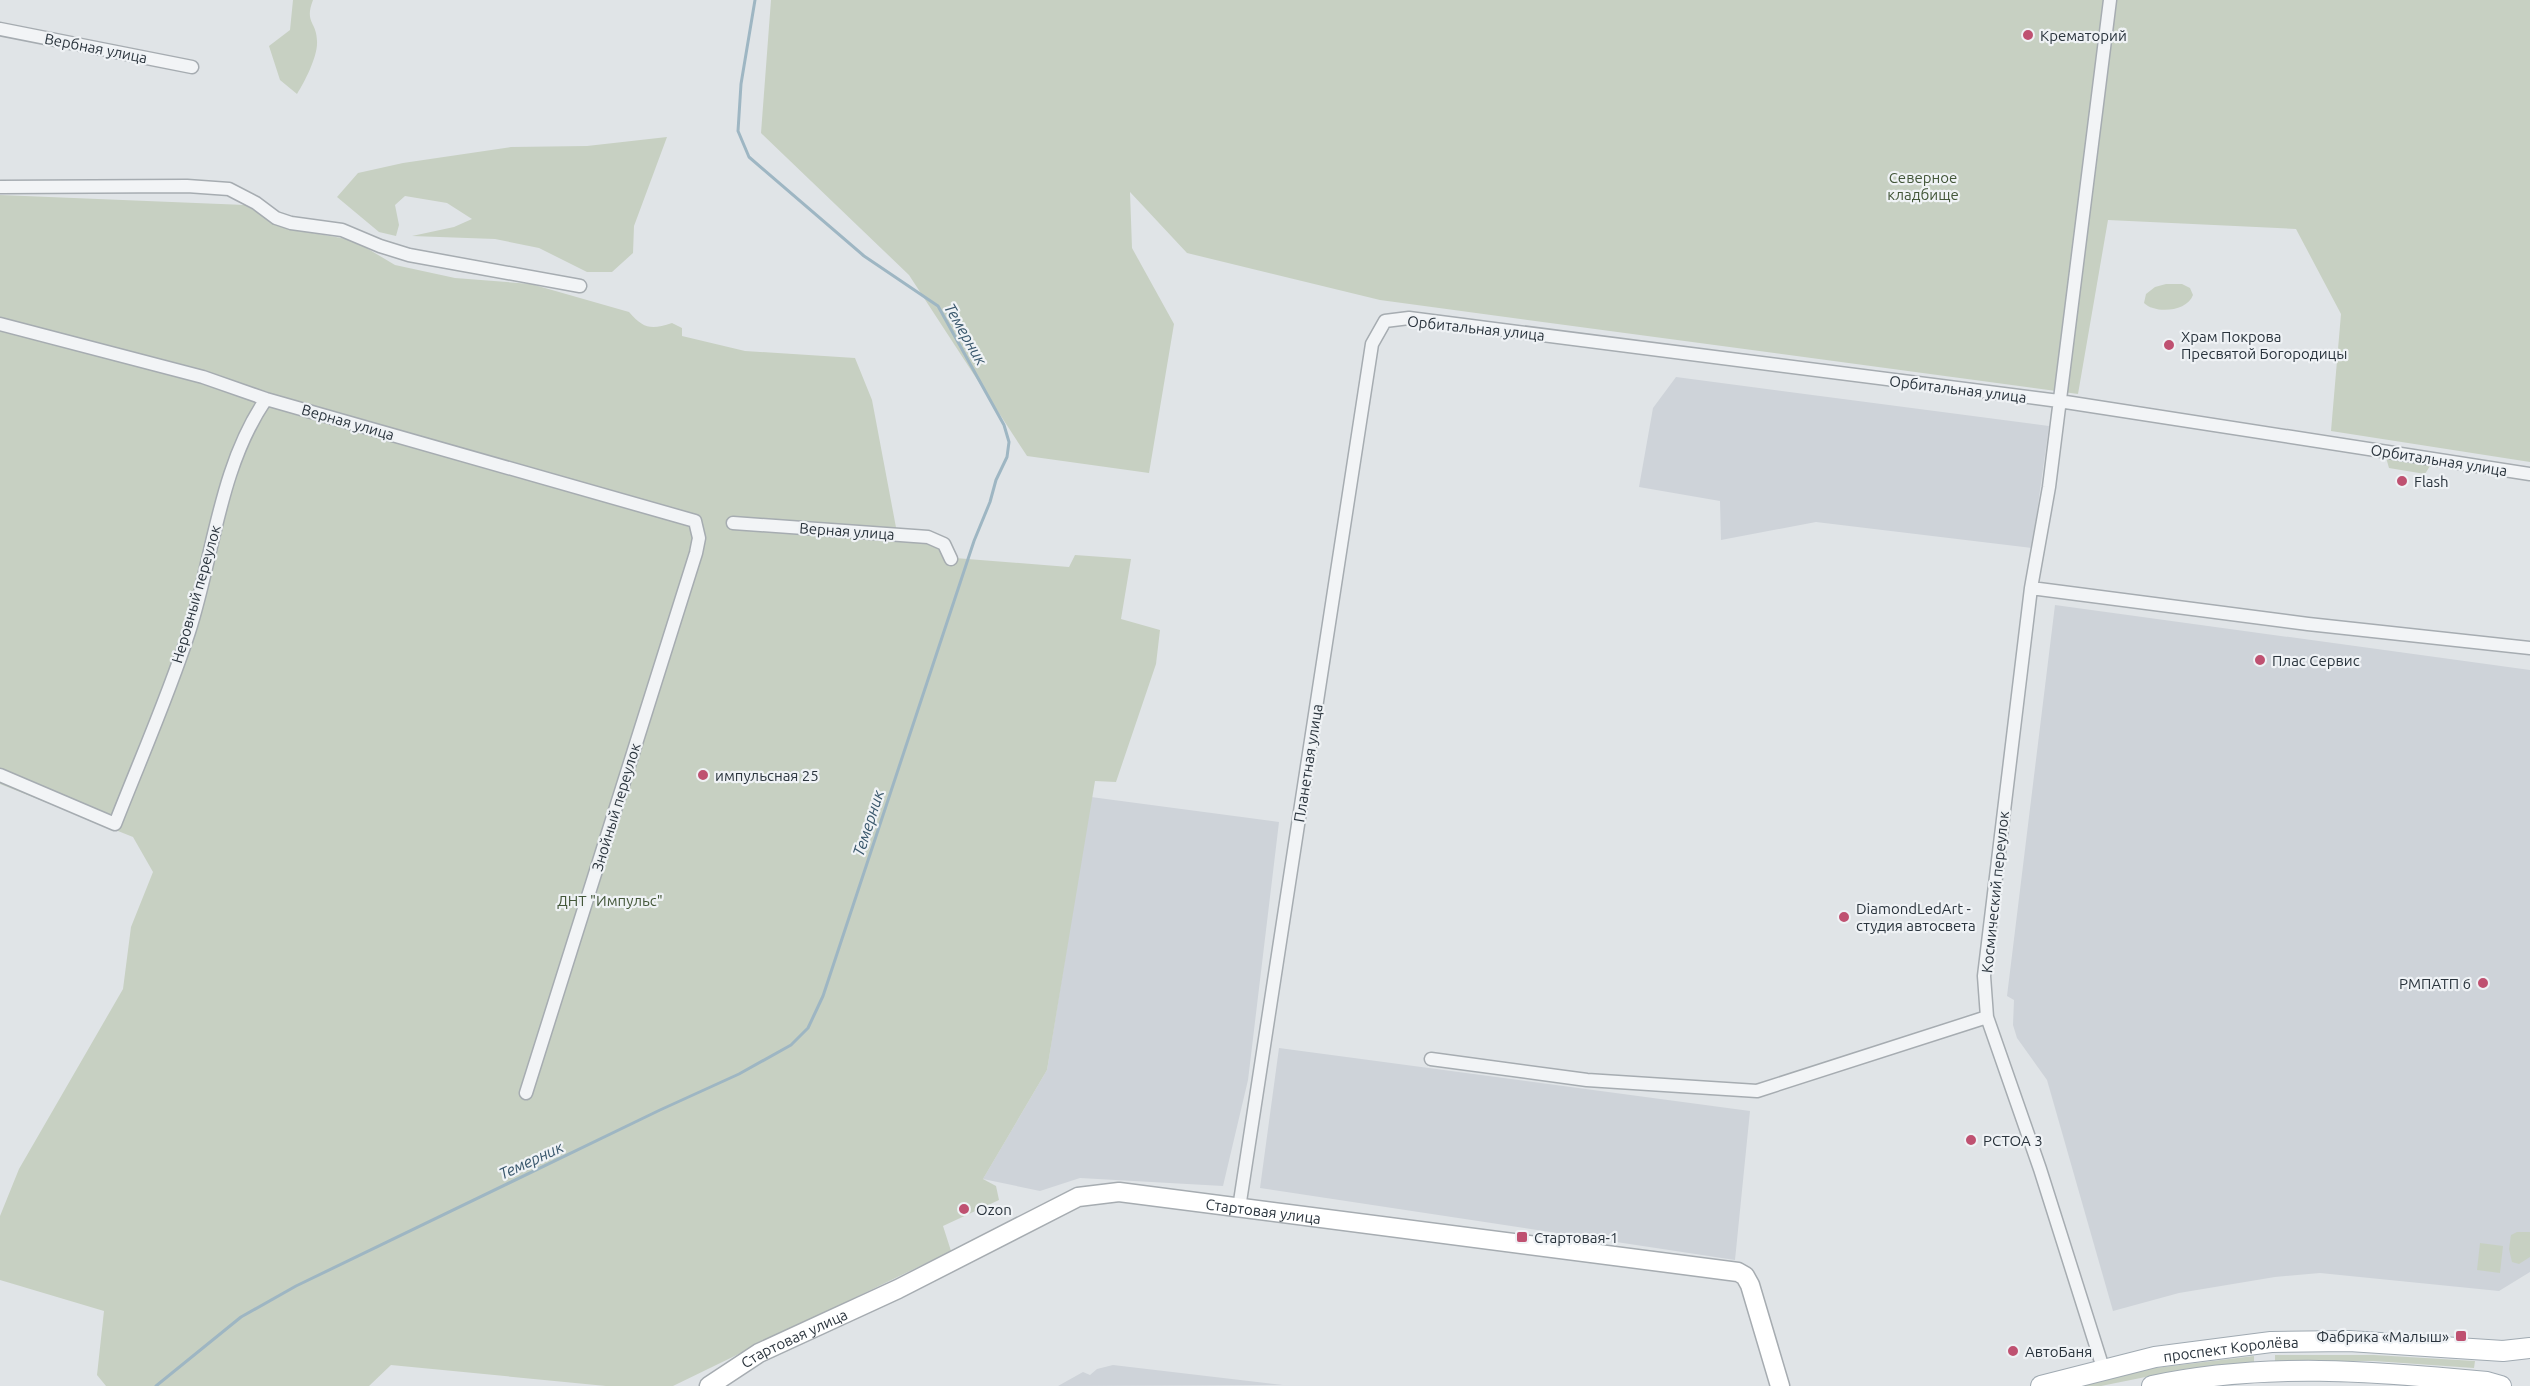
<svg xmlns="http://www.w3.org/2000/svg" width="2530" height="1386" font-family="Ubuntu,sans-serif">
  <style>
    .built { fill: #ced3d9 }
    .green { fill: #c7d0c2 }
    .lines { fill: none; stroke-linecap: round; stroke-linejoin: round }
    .stream { stroke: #9eb6c3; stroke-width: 3 }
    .street-casing { stroke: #a6acb1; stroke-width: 15 }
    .secondary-casing { stroke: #a6acb1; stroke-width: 21 }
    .primary-casing { stroke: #a0aab2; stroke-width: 22 }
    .street { stroke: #f2f4f6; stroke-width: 12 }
    .secondary { stroke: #fff; stroke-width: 18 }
    .primary { stroke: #fff; stroke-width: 20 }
    .poi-dot { fill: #bf5171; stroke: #eff2f5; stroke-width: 2 }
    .labels { text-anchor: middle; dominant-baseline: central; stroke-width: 4.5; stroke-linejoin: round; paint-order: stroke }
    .poi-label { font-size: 15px; fill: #2a343d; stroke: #eff2f5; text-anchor: start }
    .street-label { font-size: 15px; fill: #2a343d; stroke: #eff2f5 }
    .park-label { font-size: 15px; fill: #435739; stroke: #eff2f5 }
    .water-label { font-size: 16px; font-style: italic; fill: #39576c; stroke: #eff2f5 }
  </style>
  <rect width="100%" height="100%" fill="#e0e4e7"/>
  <path class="built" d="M1676,377l373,49 -17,122 -216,-26 -95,18 -1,-39 -81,-14 14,-79z
    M2055,605l475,65v602l-31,19 -179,-18 -45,4 -96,16 -66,18 -66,-231 -30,-42 -4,-13 1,-25 -7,-4z
    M1091,797l188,25 -31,258 -25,106 -143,-8 -40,13 -57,-12 64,-109z
    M1279,1048l471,63 -15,149 -475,-72z
    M1113,1365l170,20 -225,1 25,-14 7,3 7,-6z"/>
  <path class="green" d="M293,0h20c-9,23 4,22 4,41 1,15 -12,40 -20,53l-17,-14 -11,-34 21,-16z
    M771,0h1759v462l-199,-31 10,-117 -45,-85 -188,-9 -30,174 -698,-94 -193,-47 -57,-61 2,56 42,76 -25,149 -122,-17 -118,-181 -148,-142z
    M667,137l-33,89 -1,27 -21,19h-25l-48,-24 -44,-9 -83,-3 42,-9 18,-8 -25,-16 -42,-7 -10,9 4,20 -3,11 -17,-4 -42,-35 21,-24 45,-10 108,-16 76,-1z
    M0,195l245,10 31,18 25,8 52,9 42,25 60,13 76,6 98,28c15,17 22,18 43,11l10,5v8l63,15 110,7 17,42 26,138 47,7 10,13 114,9 6,-12 56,4 -10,60 39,11 -4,34 -40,118 -21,-1 -48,289 -64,109 13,7 3,14 -56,26 8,25 -278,135h-67l-215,-21 -22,21h-263l-9,-11 7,-64 -104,-31v-64l19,-47 104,-180 8,-62 22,-55 -20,-35 -133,-53z
    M2166,284h16l8,4 3,7c-6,17 -38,19 -49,8l2,-9 9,-7z
    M2385,454l48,7 -8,13 -36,-6z
    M2517,1232h13v25l-11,7 -7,-2 -3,-13 2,-14z
    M2480,1243l23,3 -3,27 -23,-3z
    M2275,1355h99l101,6 -1,7 -100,-7h-99z
    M2254,1356v6l-69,7 -84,17h-25l71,-17z"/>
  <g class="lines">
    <path class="stream" d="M156,1386l85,-69 55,-31 364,-176 79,-36 52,-29 17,-17 15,-32 151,-455 16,-39 6,-22 11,-23 2,-15 -5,-17 -66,-119 -74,-50 -115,-99 -11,-26 3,-47 14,-84"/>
    <defs>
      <path id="street" d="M0,29l192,38
        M0,187l187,-1 42,3 27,14 20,15 15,5 51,7 38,16 29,9 171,31
        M0,324l203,53 63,22 429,122 4,17 -3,15 -170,540
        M733,523l195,14 16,7 7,15
        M2031,588l277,36 222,24
        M0,775l115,49c25,-64 53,-127 74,-192 25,-78 30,-164 77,-233
        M1431,1059l156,21 170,11 230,-74
        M1239,1208l133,-864 13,-23 24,-3 650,83 471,73
        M2103,1368l-63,-199 -53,-152 -3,-41 47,-388 18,-101 61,-487"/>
      <g id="secondary">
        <path id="s1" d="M709,1386l50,-33 139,-64 180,-92 41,-5 619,80 7,4 5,9 30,101"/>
      </g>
      <g id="primary">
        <path id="s2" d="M2041,1386l114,-29 116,-15 78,-1 154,10 27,-3"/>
        <path d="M2152,1386c112,-24 223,-15 335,-4l14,4"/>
      </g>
    </defs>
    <use href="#street" class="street-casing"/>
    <use href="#secondary" class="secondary-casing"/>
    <use href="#primary" class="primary-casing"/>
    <use href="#street" class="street"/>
    <use href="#secondary" class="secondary"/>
    <use href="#primary" class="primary"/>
  </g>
  <g class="poi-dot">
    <circle cx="2028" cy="35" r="6"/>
    <circle cx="2169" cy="345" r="6"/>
    <circle cx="2402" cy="481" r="6"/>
    <circle cx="2260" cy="660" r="6"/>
    <circle cx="703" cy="775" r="6"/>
    <circle cx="1844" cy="917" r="6"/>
    <circle cx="2483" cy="983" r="6"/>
    <circle cx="1971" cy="1140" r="6"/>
    <circle cx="964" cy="1209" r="6"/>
    <rect x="1516" y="1231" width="12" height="12" rx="3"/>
    <rect x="2455" y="1330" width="12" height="12" rx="3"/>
    <circle cx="2013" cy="1351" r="6"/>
  </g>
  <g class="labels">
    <g class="poi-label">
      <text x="2040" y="35">Крематорий</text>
      <text x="2181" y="336">Храм Покрова<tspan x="2181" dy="17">Пресвятой Богородицы</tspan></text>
      <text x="2414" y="481">Flash</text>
      <text x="2272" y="660">Плас Сервис</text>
      <text x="715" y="775">импульсная 25</text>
      <text x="1856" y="908">DiamondLedArt -<tspan x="1856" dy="17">студия автосвета</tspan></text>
      <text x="2471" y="983" text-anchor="end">РМПАТП 6</text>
      <text x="1983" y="1140">РСТОА 3</text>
      <text x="976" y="1209">Ozon</text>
      <text x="1534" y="1237">Стартовая-1</text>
      <text x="2449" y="1336" text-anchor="end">Фабрика «Малыш»</text>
      <text x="2025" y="1351">АвтоБаня</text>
    </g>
    <g class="street-label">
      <text transform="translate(96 48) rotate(11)">Вербная улица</text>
      <text transform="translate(1476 328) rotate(6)">Орбитальная улица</text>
      <text transform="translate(1958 389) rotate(7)">Орбитальная улица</text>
      <text transform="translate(348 422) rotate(16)">Верная улица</text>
      <text transform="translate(2439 460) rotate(9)">Орбитальная улица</text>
      <text transform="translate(847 531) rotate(4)">Верная улица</text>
      <text transform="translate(196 594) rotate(-74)">Неровный переулок</text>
      <text transform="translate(1308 763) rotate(-81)">Планетная улица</text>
      <text transform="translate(616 807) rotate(-73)">Знойный переулок</text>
      <text transform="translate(1995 892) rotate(-84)">Космический переулок</text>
      <text stroke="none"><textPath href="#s1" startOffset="602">Стартовая улица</textPath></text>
      <text stroke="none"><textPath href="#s1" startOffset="98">Стартовая улица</textPath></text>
      <text stroke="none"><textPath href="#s2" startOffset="194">проспект Королёва</textPath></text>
    </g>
    <g class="park-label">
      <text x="1923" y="177">Северное<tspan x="1923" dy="17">кладбище</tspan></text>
      <text x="610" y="900">ДНТ "Импульс"</text>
    </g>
    <g class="water-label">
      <text transform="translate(966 334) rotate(60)">Темерник</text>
      <text transform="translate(868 823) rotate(-72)">Темерник</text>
      <text transform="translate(531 1160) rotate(-25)">Темерник</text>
    </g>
  </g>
</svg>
